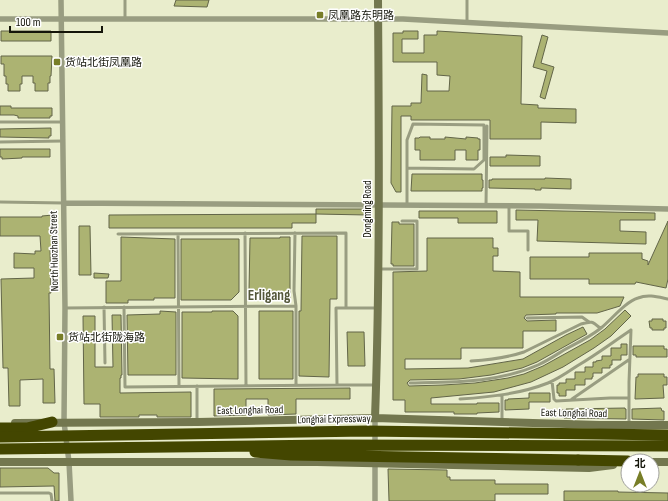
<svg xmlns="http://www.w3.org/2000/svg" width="668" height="501" font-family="'Sofia Sans Condensed','Noto Sans SC',sans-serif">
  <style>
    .building { fill: #acb372; stroke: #626548 }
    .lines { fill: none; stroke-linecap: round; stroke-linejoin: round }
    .lane { stroke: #999d81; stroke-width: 3 }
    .street { stroke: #999d81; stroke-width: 5.5 }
    .secondary { stroke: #73774f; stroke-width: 8 }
    .highway { stroke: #434600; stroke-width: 11 }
    .highway-bridge { stroke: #434600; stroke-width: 11 }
    .poi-dot { fill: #787e28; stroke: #fff; stroke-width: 1.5 }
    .labels { text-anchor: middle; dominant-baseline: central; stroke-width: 3; stroke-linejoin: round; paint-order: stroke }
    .poi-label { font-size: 11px; fill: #14150a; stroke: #fff; text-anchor: start }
    .street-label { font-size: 11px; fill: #14150a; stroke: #fff }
    .district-label { font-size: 15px; font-weight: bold; fill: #54573a; stroke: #fff }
  </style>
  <rect width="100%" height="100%" fill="#e9edcc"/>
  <path class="building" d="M176,0h33l-2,7 -33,-1z
    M1,31h50v10h-50z
    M403,31h15v8h-16v14h22v-18h13v-4l85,5 -1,68 17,1v3l38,1v14l-35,-1v17h-51v-19h-79v-4h-10v76h-5l-5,-9 1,-77h19v-3h10l1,-29 5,1v16h22l1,-15 -13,-1v-13h-44v-29h10z
    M542,35l6,2 -7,26 13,4 -9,32 -5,-2 7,-26 -14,-4z
    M1,56h51l-1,20h-1v7h-2v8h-13v-8h-2v-7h-11v8h-2v7h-12v-7h-2v-8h-2v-12h-3z
    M0,106h11v2h41v8h-2v2h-32v-2l-4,-1h-14z
    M51,128v8h-2v2l-49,-1v-8z
    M420,137h10v2h15v-2l21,2v-2l12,1v1h2v11h-2v10h-12v-10h-11v10h-35v-10h-5v-12h4z
    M0,149h50v8h-28v1l-20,1v-2h-2z
    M506,155l34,1v10h-50v-9h16z
    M412,174h70v6h1v8h-1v3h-71z
    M545,178l26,1v10l-30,-1v2h-6v-1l-46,-1v-8h3v-1h53z
    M316,209h51v6l-51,-1z
    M516,210l139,3v7h-35v11l26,1v12l-109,-3 1,-21h-22z
    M419,211h78v12h-39v-5h-39z
    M316,214v9h-24v5h-183v-13z
    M53,215l1,33h-4l1,45h-2l1,76h4l1,34h-12v-24l-23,1v26h-11l-1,-38h-5l-2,-89 33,-1v-10h-20v-15l21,1v-3h6l-1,-15h-40v-19h42v-1z
    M668,221v58l-2,9 -30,-6 -1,2h-46v-5h-59v-22h59v-4h53v6l6,2v4z
    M392,222h7v2h15v42h-21v-2h-2z
    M79,226h11l1,49h-12z
    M302,236h35v63h-7l-1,78 -30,-1v-65h2z
    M121,237l54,2v59h-21v2h-26v3h-22v-22h15z
    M280,237h10v63l-32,-1 -9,-8 1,-53h30z
    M427,238h66v10h5v8h-5v15l27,1v25h104l-4,9 -23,7h-41v1l-30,1 -2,3 3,3 29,-1v11h-33v17h-62v11h-56v10l63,-1 55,-9 43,-24 17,-8 4,7 -50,28 -15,6 -31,7 -32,4 -49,1 -3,3 2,3 34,-1 32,-2 33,-5 16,-4 19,-8 47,-26 15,-11 20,-19 6,6 -20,20 -17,12 -31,19 -32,15 -37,10 -63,6v6h46v-1h22v9l-22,1v1h-23v-2h-49v-12h-12v-128l34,-1z
    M181,239h58v53l-8,8h-50z
    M94,273l15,1 -1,4h-14z
    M160,311l16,1v63h-48l-1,-60 33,-1z
    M212,311h21l5,5v63l-56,-1v-66h30z
    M259,311h34v68h-34z
    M112,315h9l1,60h-1v3h-1v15l71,-1v25h-34v-2h-18v2h-39v-13h-16l-1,-88h12v51h18z
    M652,319h11v2h3v7h-2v2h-12v-2h-2l-1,-7h3z
    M347,332h17l1,34h-17z
    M621,344h6v11h-6v5h-9v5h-2v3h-8v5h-9v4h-1v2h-7v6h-10v5h-9v6h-7v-3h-2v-8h2v-2h7v-4h9v-7h10v-5h8v-5h3v-1l6,-1v-4h9v-8h10z
    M633,346h31v3h3v8h-31v-2h-3z
    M638,374h26v3h3v8h-4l1,13 -29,1 1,-22h2z
    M350,388v11h-54v15l-28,1v-16h-22v16l-32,1v-27z
    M529,393h21v9h-21v7l-24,1v-10h3v-1l21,-1z
    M625,408v1h1v10l-62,-1v-1h-2v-7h4v-1z
    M661,408l1,3h2v9l-32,-1v-10z
    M0,468h48l6,5h5v28h-4l-1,-15 -54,1z
    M388,469l59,1v7h3v3h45v4h53v10h-53v7h-106z
    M564,491h54v1l50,1v8h-104z"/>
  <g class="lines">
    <path class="lane" d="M125,0v19
      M467,22v-22
      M0,122h62
      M0,142l63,-1
      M0,202l64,1
      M407,205v-65l6,-16 71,1v35l-10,9 -67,-1
      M486,206l1,-80
      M509,206v25h19v19
      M245,233l1,153
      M295,233l-1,58 2,15v79
      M118,234l228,-1v75h-10l1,77
      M178,234l1,152
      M380,269h37v-48h-15
      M104,307l1,56
      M124,307l1,80 212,-2h38
      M65,308l231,-2
      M346,308h31
      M527,318l55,-1 7,5
      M471,361c18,-1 35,-3 53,-9l57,-28c11,-3 11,-3 19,4
      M552,381l2,18 2,2 54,-3h19
      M410,383c43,-1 88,0 128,-18 9,-4 18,-10 26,-15 13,-7 26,-13 37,-22 11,-9 24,-26 37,-30 10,-4 20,-1 30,1
      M197,386v34
      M502,395v26
      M460,399c30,-2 60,-5 88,-16 10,-4 20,-11 29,-17 19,-11 36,-24 54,-36
      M572,399l58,-40
      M629,424v-42l2,-52
      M0,493h49l2,1 1,7"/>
    <path class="street" d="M61,0l4,308 -1,114 5,40 2,39
      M0,19h403l265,14
      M64,203l476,3 128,3
      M375,418v28
      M375,461v40"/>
    <path class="secondary" d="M375,418c5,-139 4,-279 3,-418
      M15,423l183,-1 177,-4 225,7h68
      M0,462h317l272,6 24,-3
      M652,462h16"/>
    <path class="highway" d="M0,428h27l25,-6
      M578,460l50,1"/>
    <path class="highway-bridge" d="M0,437l367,-6 301,4
      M0,449l328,-4 340,1
      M255,452l36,3 287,5"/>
  </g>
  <g class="poi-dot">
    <rect x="316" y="11" width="8" height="8" rx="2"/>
    <rect x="53" y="58" width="8" height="8" rx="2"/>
    <rect x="56" y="333" width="8" height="8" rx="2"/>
  </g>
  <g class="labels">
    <g class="poi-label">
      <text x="328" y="15">凤凰路东明路</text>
      <text x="65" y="62">货站北街凤凰路</text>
      <text x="68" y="337">货站北街陇海路</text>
    </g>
    <g class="street-label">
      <text transform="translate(367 209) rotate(-90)">Dongming Road</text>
      <text transform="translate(54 251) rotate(-91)">North Huozhan Street</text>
      <text transform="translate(250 410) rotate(-1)">East Longhai Road</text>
      <text transform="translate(574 413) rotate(1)">East Longhai Road</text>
      <text transform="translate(334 419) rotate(-1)">Longhai Expressway</text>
    </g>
    <g class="district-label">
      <text x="269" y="295">Erligang</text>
    </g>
  </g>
  <g transform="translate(640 473)"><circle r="19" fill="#ffffff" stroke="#a1a19d"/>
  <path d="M0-3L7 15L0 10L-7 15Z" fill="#787e28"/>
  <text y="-6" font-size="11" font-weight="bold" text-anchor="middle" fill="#14150a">北</text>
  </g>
  <path d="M10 26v6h92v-6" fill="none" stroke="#14150a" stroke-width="2"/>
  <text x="16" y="26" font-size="12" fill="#14150a" stroke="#ffffff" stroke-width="3" paint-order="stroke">100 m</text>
</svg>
